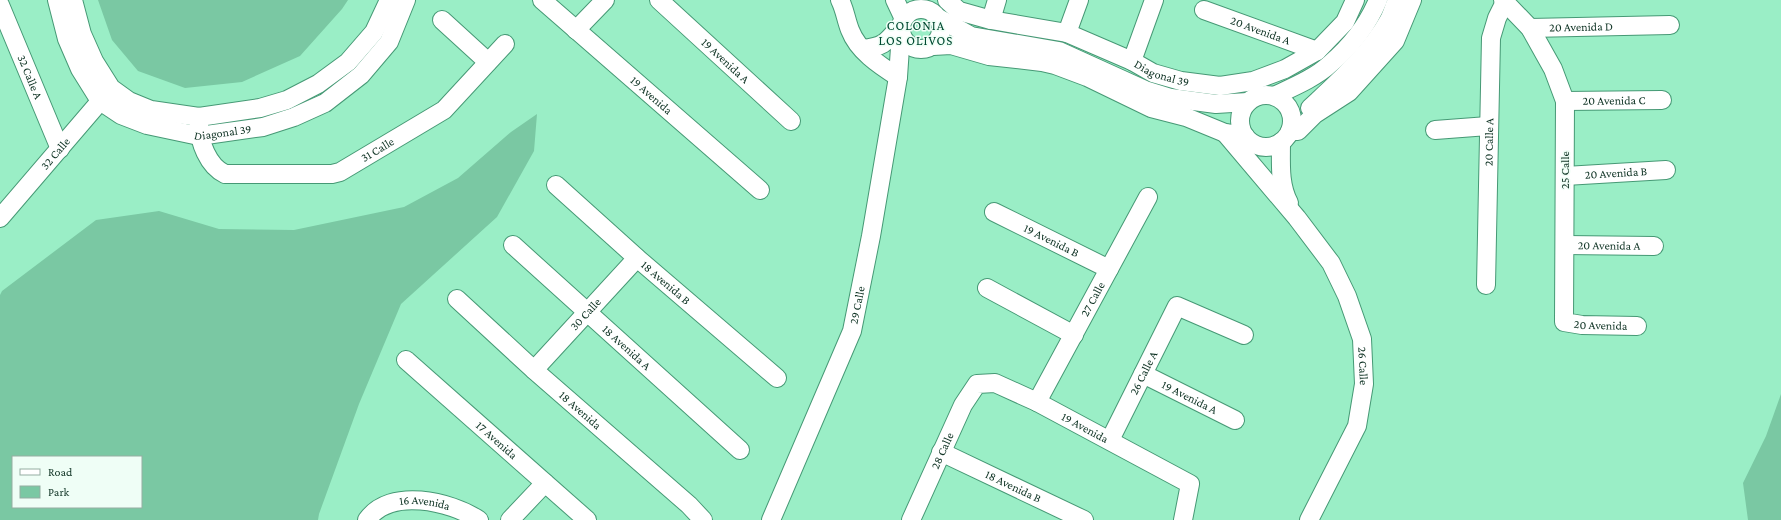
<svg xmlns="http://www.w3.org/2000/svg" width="1781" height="520" font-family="'Crimson Pro',serif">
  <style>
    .green { fill: #7ac8a3; fill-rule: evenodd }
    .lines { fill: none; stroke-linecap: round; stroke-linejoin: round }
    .minor-casing { stroke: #469975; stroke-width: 20 }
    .minor { stroke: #fff; stroke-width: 18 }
    .labels { text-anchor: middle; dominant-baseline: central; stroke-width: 3; stroke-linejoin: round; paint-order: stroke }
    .street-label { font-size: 12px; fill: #0f3324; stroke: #effef6 }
    .neighbourhood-label { font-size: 13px; letter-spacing: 1px; fill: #004a31; stroke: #effef6 }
  </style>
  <rect width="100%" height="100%" fill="#9aeec6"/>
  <path class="green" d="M98,0h250l-6,9 -42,47 -58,26 -57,6 -47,-17 -26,-31z
    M537,114l-3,37 -37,66 -96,87 -42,100 -40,110 -1,6h-318v-225l2,-4 94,-71 63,-9 60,18 75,1 110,-23 54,-29 53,-46zM13,457h128v50h-128z
    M1781,394v126h-33l-5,-37 23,-47z"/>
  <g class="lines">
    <defs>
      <g id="minor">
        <path id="s1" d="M57,0l10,39 13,30 20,32 21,14 26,10 52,11 64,-9 31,-10 31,-14 36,-28 28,-33 17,-42"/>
        <path d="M73,0l9,34 12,27 17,27 18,13 22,9 48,7 61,-9 27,-8 31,-16 30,-22 26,-30 15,-32"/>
        <path id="s2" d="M542,0l218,190"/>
        <path id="s3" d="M659,0l132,121"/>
        <path d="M840,0c5,10 6,20 10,30 8,21 29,35 48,47"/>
        <path d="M895,0l8,17"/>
        <path id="s4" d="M947,0l12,11 32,9 76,13 65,28 21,12 28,8 39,5 33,-5 32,-12 32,-18 28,-29 10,-22"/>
        <path id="s5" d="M1503,0l27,28 23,41 12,32 -1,221 18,3 55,1"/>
        <path id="s6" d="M0,5l60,144"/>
        <circle cx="921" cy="29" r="20"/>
        <path id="s7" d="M1204,10l113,41"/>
        <path d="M938,18l33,18 88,15 86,39 26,8 45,6 32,-2"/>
        <path d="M442,20l46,42"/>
        <path d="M991,20l6,-20"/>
        <path id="s8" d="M1530,28l140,-3"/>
        <path d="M576,30l29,-30"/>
        <path d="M1067,33l12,-33"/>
        <path d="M933,46l18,-1 38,11 53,6 13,3 32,12 64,31 35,9 39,16 20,3"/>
        <path d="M863,49c23,-3 23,-7 38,-24"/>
        <path d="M1132,61l22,-61"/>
        <circle cx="1266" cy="121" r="26"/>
        <path d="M1274,96c19,-9 41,-18 56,-32 20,-17 38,-40 48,-64"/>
        <path id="s9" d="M1565,101l97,-1"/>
        <path d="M1310,108c28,-26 60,-54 79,-88 3,-6 5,-13 8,-20"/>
        <path id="s10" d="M199,124c0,18 9,42 26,50h107l8,-2 104,-62 61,-66"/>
        <path d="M1435,130l53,-4"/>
        <path d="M1290,131h8l17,-17 34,-22 46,-51 17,-41"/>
        <path id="s11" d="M1225,133l72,85 34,45 16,33 15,43 2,45 -7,42 -48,94"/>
        <path d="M1281,142c0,21 -2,42 8,61"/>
        <path id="s12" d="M1565,176l101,-6"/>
        <path id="s13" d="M556,185l81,73 140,120"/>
        <path id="s14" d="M994,212l115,57"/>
        <path id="s15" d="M0,218l108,-126"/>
        <path id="s16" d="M513,245l227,205"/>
        <path id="s17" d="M1565,245l89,1"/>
        <path id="s18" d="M1486,285l5,-247 6,-20 8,-16"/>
        <path d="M987,288l87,47"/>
        <path id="s19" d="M457,299l77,71 155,135 14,15"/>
        <path id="s20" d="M406,360l181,160"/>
        <path id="s21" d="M534,370l103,-112"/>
        <path id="s22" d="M1143,374l92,46"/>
        <path id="s23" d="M1037,402l111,-205"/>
        <path id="s24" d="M1110,440l67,-134 67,29"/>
        <path id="s25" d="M941,452l143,68"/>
        <path id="s26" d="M367,520c23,-33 83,-19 112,0"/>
        <path d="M510,520l35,-37"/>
        <path id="s27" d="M771,520l81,-189 19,-95 27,-159 3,-44"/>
        <path id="s28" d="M911,520l52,-115 14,-21 18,-1 42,19 153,82 -7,36"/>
      </g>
    </defs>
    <use href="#minor" class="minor-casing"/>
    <use href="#minor" class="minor"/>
  </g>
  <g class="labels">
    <g class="street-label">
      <text stroke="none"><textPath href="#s8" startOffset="51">20 Avenida D</textPath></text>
      <text stroke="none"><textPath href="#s7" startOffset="60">20 Avenida A</textPath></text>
      <text stroke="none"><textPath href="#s3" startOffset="90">19 Avenida A</textPath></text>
      <text stroke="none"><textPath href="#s4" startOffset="230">Diagonal 39</textPath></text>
      <text stroke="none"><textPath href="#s6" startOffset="78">32 Calle A</textPath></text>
      <text stroke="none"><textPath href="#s2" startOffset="145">19 Avenida</textPath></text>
      <text stroke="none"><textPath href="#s9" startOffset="49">20 Avenida C</textPath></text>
      <text stroke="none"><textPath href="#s1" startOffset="241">Diagonal 39</textPath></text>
      <text stroke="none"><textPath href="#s18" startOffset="143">20 Calle A</textPath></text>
      <text stroke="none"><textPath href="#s10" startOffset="218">31 Calle</textPath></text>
      <text stroke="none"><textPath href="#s15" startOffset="85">32 Calle</textPath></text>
      <text transform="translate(1565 170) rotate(-90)">25 Calle</text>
      <text stroke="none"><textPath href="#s12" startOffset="51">20 Avenida B</textPath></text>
      <text stroke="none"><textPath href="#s14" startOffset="64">19 Avenida B</textPath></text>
      <text stroke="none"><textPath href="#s17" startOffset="44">20 Avenida A</textPath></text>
      <text stroke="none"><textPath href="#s13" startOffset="147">18 Avenida B</textPath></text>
      <text stroke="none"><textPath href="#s23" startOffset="117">27 Calle</textPath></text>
      <text stroke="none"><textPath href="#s27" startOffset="232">29 Calle</textPath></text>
      <text stroke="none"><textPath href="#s21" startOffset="76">30 Calle</textPath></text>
      <text stroke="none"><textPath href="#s5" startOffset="378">20 Avenida</textPath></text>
      <text stroke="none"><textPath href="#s16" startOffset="153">18 Avenida A</textPath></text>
      <text stroke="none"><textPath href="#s11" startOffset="277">26 Calle</textPath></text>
      <text stroke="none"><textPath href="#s24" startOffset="75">26 Calle A</textPath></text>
      <text stroke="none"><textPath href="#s22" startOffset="52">19 Avenida A</textPath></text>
      <text stroke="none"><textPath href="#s19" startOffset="166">18 Avenida</textPath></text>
      <text stroke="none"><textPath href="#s28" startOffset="270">19 Avenida</textPath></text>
      <text stroke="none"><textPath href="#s20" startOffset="121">17 Avenida</textPath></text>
      <text stroke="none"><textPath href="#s28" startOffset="76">28 Calle</textPath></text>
      <text stroke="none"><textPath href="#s25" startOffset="80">18 Avenida B</textPath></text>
      <text stroke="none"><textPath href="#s26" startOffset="64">16 Avenida</textPath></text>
    </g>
    <g class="neighbourhood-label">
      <text x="916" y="25">COLONIA<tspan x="916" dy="15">LOS OLIVOS</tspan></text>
    </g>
  </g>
  <rect x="12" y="456" width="130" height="52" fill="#effef6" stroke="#95ada2"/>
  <rect x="20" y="469" width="20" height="6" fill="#ffffff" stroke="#95ada2"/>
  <text x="48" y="476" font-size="12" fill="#0f3324">Road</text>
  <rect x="20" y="486" width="20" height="12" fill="#7ac8a3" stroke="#95ada2"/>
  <text x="48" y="496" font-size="12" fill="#0f3324">Park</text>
</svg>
